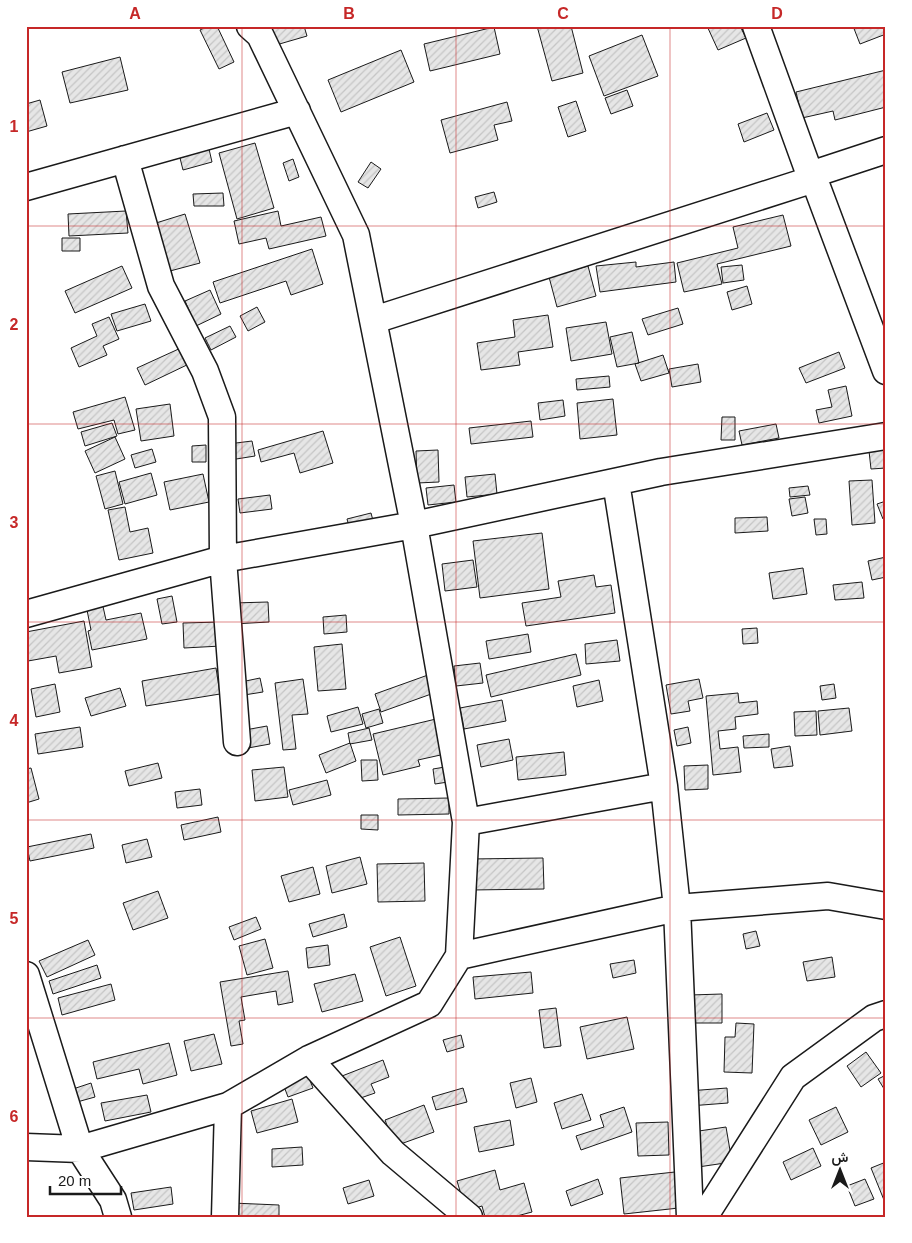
<svg xmlns="http://www.w3.org/2000/svg" width="912" height="1243" font-family="Helvetica,Vazirmatn,sans-serif">
  <style>
    .building { fill: url(#building-hatch); stroke: #1a1a1a }
    .lines { fill: none; stroke-linecap: round; stroke-linejoin: round }
    .minor-casing { stroke: #1a1a1a; stroke-width: 29 }
    .minor { stroke: #fff; stroke-width: 26 }
    .grid { fill: none; stroke: #c62828; stroke-width: 1; stroke-opacity: 0.55 }
    .neatline { fill: none; stroke: #c62828; stroke-width: 2 }
    .grid-label { font-size: 16px; text-anchor: middle; font-weight: bold; fill: #c62828 }
  </style>
  <defs>
    <pattern id="building-hatch" width="6" height="6" patternUnits="userSpaceOnUse" patternTransform="scale(1.25)"><rect width="6" height="6" fill="#e6e6e6"/><path d="M-1 1l2-2M0 6l6-6M5 7l2-2" fill="none" stroke="#c5c5c5"/></pattern>
  </defs>
  <rect width="100%" height="100%" fill="#fff"/>
  <path class="building" d="M208,26h9l17,36 -15,7 -19,-39z
    M270,26h34l3,10 -31,9z
    M537,26h34l12,47 -31,8z
    M707,26h33l6,12 -28,12z
    M853,26h30l3,8 -26,10z
    M494,27l6,27 -70,17 -6,-27z
    M642,35l16,41 -54,20 -15,-40z
    M401,50l13,32 -73,30 -13,-32z
    M120,57l8,33 -58,13 -8,-31z
    M886,70v37l-51,13 -2,-9 -31,7 -6,-26z
    M627,90l6,16 -22,8 -6,-16z
    M40,100l7,26 -21,6v-28z
    M576,101l10,30 -18,6 -10,-30z
    M507,102l5,19 -18,4 4,15 -48,13 -9,-33z
    M767,113l7,17 -30,12 -6,-18z
    M255,143l19,65 -37,11 -18,-66z
    M209,149l3,13 -29,8 -3,-12z
    M293,159l6,18 -10,4 -6,-18z
    M371,162l10,7 -13,19 -10,-6z
    M494,192l3,10 -19,6 -3,-11z
    M223,193l1,13h-30l-1,-12z
    M126,211l2,22 -59,3 -1,-22z
    M278,211l3,15 40,-9 5,19 -57,13 -3,-11 -27,6 -5,-23z
    M185,214l15,49 -30,8 -14,-48z
    M783,215l8,31 -74,18 5,20 -38,8 -7,-29 61,-15 -5,-21z
    M62,238h18v13h-18z
    M312,249l11,35 -32,11 -5,-14 -66,22 -7,-21z
    M636,262v5l38,-5 2,20 -76,10 -4,-26z
    M742,265l2,15 -21,3 -2,-16z
    M122,266l10,22 -57,25 -10,-22z
    M588,266l8,30 -39,11 -8,-30z
    M747,286l5,18 -20,6 -5,-18z
    M210,290l11,24 -25,12 -11,-25z
    M145,304l6,17 -34,10 -6,-17z
    M257,307l8,15 -17,9 -8,-15z
    M678,308l5,16 -35,11 -6,-16z
    M548,315l5,32 -35,5 2,13 -39,5 -4,-27 38,-6 -2,-17z
    M109,317l10,22 -16,7 4,9 -28,12 -8,-19 26,-12 -5,-12z
    M606,322l6,32 -41,7 -5,-33z
    M230,326l6,11 -25,13 -6,-12z
    M632,332l7,31 -22,4 -7,-30z
    M183,347l8,16 -46,22 -8,-17z
    M839,352l6,16 -39,15 -7,-15z
    M663,355l6,18 -28,8 -6,-17z
    M698,364l3,18 -29,5 -3,-18z
    M609,376l1,11 -33,3 -1,-11z
    M846,386l6,30 -33,7 -3,-13 16,-3 -4,-17z
    M125,397l10,33 -17,4 -4,-14 -36,9 -5,-17z
    M613,399l4,36 -37,4 -3,-36z
    M563,400l2,16 -25,4 -2,-17z
    M170,404l4,32 -33,5 -5,-32z
    M722,417h13v23h-14z
    M531,421l2,16 -62,7 -2,-16z
    M112,423l5,13 -32,10 -4,-14z
    M776,424l3,14 -37,7 -3,-14z
    M323,431l10,32 -33,10 -6,-20 -33,9 -3,-12z
    M115,437l10,22 -30,14 -10,-22z
    M252,441l3,15 -25,4 -2,-16z
    M206,445v17h-14v-16z
    M152,449l4,13 -21,6 -4,-13z
    M438,450l1,32 -22,1 -1,-32z
    M886,450v18l-15,1 -2,-18z
    M115,471l8,33 -18,5 -9,-33z
    M151,473l6,22 -32,9 -6,-22z
    M203,474l6,28 -39,8 -6,-28z
    M495,474l2,20 -30,3 -2,-20z
    M872,480l3,43 -23,2 -3,-44z
    M454,485l2,17 -28,3 -2,-17z
    M808,486l2,9 -20,2 -1,-9z
    M270,495l2,14 -32,4 -2,-14z
    M805,497l3,16 -16,3 -3,-17z
    M886,501v17l-3,1 -6,-15z
    M125,507l5,25 18,-4 5,25 -34,7 -11,-50z
    M371,513l4,15 -24,6 -4,-15z
    M767,517l1,14 -33,2v-15z
    M814,519h12l1,15 -11,1z
    M542,533l7,56 -69,9 -7,-57z
    M886,557v20l-14,3 -4,-19z
    M473,560l4,27 -32,4 -3,-27z
    M803,568l4,26 -34,5 -4,-26z
    M594,575l2,12 15,-2 4,28 -89,13 -4,-23 39,-6 -3,-16z
    M862,582l2,16 -29,2 -2,-15z
    M172,596l5,26 -15,2 -5,-25z
    M102,602l4,18 35,-7 6,26 -55,11 -4,-19 3,-1 -5,-25z
    M268,602l1,20 -36,2v-21z
    M346,615l1,17 -23,2 -1,-17z
    M84,621l8,46 -33,6 -3,-17 -28,5 -2,-7v-22z
    M220,622l1,24 -37,2 -1,-25z
    M757,628l1,15 -15,1 -1,-15z
    M528,634l3,18 -42,7 -3,-18z
    M617,640l3,21 -34,3 -1,-20z
    M342,644l4,45 -28,2 -4,-44z
    M576,654l5,21 -90,22 -5,-22z
    M480,663l3,20 -27,3 -2,-20z
    M216,668l4,26 -74,12 -4,-25z
    M428,675l6,18 -53,19 -6,-18z
    M260,678l3,14 -19,3 -3,-13z
    M303,679l5,35 -16,1 4,34 -13,1 -8,-67z
    M699,679l4,19 -15,3 2,10 -19,3 -5,-29z
    M599,680l4,21 -26,6 -4,-21z
    M55,684l5,28 -24,5 -5,-28z
    M834,684l2,14 -14,2 -2,-14z
    M120,688l6,18 -35,10 -6,-18z
    M738,693l1,10 18,-2 1,13 -23,3 1,12 -18,2 2,18 18,-2 3,25 -28,3 -7,-79z
    M502,700l4,21 -42,8 -4,-21z
    M358,707l5,17 -32,8 -4,-16z
    M849,708l3,23 -32,4 -2,-24z
    M379,709l4,14 -17,5 -4,-14z
    M816,711l1,24 -22,1 -1,-24z
    M436,719l9,35 -27,6 2,6 -37,9 -10,-41z
    M267,726l3,18 -22,4 -3,-18z
    M80,727l3,20 -45,7 -3,-20z
    M688,727l3,16 -14,3 -3,-16z
    M369,728l3,12 -22,4 -2,-11z
    M769,734v13l-25,1 -1,-12z
    M509,739l4,21 -32,7 -4,-22z
    M350,743l6,18 -30,12 -7,-18z
    M790,746l3,20 -19,2 -3,-19z
    M564,752l2,23 -48,5 -2,-23z
    M361,760h16l1,20 -16,1z
    M158,763l4,15 -33,8 -4,-15z
    M708,765v24l-23,1 -1,-24z
    M284,767l4,30 -33,4 -3,-31z
    M445,767l3,15 -13,2 -2,-15z
    M31,768l8,31 -13,4v-34z
    M327,780l4,15 -38,10 -4,-15z
    M200,789l2,16 -25,3 -2,-16z
    M449,798v16l-51,1v-16z
    M361,815h17v15l-17,-1z
    M218,817l3,15 -37,8 -3,-15z
    M91,834l3,14 -64,13 -3,-14z
    M147,839l5,18 -26,6 -4,-18z
    M360,857l7,27 -35,9 -6,-27z
    M543,858l1,31 -73,1 -1,-31z
    M424,863l1,38 -47,1 -1,-38z
    M313,867l7,27 -31,8 -8,-26z
    M158,891l10,27 -35,12 -10,-27z
    M344,914l3,13 -34,10 -4,-13z
    M256,917l5,12 -27,11 -5,-13z
    M756,931l4,15 -14,3 -3,-15z
    M400,937l16,49 -30,10 -16,-49z
    M265,939l8,29 -26,7 -8,-29z
    M88,940l7,15 -48,22 -8,-16z
    M328,945l2,20 -22,3 -2,-20z
    M832,957l3,20 -28,4 -4,-19z
    M634,960l2,13 -23,5 -3,-14z
    M97,965l4,13 -48,16 -4,-13z
    M288,971l5,31 -15,3 -2,-14 -35,6 4,23 -6,1 4,23 -12,2 -11,-64z
    M531,972l2,21 -58,6 -2,-22z
    M355,974l8,27 -41,11 -8,-28z
    M111,984l4,16 -53,15 -4,-17z
    M722,994v29h-31l-1,-28z
    M556,1008l5,38 -17,2 -5,-38z
    M627,1017l7,32 -47,10 -7,-32z
    M736,1023l18,1 -2,49 -28,-1 1,-35h10z
    M214,1034l8,30 -31,7 -7,-30z
    M461,1035l3,12 -17,5 -4,-12z
    M169,1043l8,32 -34,9 -4,-15 -42,10 -4,-17z
    M866,1052l15,21 -20,14 -14,-21z
    M383,1060l6,17 -18,7 4,9 -23,8 -10,-25z
    M307,1073l6,15 -25,9 -6,-16z
    M886,1075v17l-8,-13z
    M531,1078l6,24 -21,6 -6,-25z
    M91,1083l4,14 -18,5 -4,-13z
    M463,1088l4,14 -31,8 -4,-13z
    M727,1088l1,15 -39,3 -1,-15z
    M582,1094l9,26 -29,9 -8,-26z
    M147,1095l4,17 -46,9 -4,-18z
    M292,1099l6,23 -41,11 -6,-22z
    M424,1105l10,27 -39,14 -10,-26z
    M624,1107l8,25 -51,18 -5,-14 28,-9 -4,-12z
    M836,1107l12,25 -27,13 -12,-25z
    M510,1120l4,25 -35,7 -5,-25z
    M668,1122l1,33 -31,1 -2,-33z
    M726,1127l6,35 -34,5 -6,-35z
    M302,1147l1,18 -31,2v-18z
    M813,1148l8,18 -30,14 -8,-18z
    M886,1162v43l-15,-37z
    M495,1170l5,20 24,-7 8,29 -19,5h-28l-3,-11 -16,5 -9,-30z
    M684,1171l4,36 -64,7 -4,-36z
    M598,1179l5,15 -32,12 -5,-15z
    M865,1179l9,20 -19,7 -8,-20z
    M369,1180l5,16 -26,8 -5,-16z
    M171,1187l2,17 -39,6 -3,-17z
    M232,1203l47,2v12h-48z"/>
  <g class="lines">
    <defs>
      <path id="minor" d="M250,26l10,9 96,200 58,290 52,297 198,-36
        M756,26l54,149 4,4 72,192
        M125,159l36,127 44,85 17,46 1,142 14,183
        M810,175l76,-25
        M26,187l271,-76
        M374,320l440,-141
        M616,482l48,304 13,122 13,309
        M26,614l197,-55 191,-34 247,-53 225,-36
        M459,956l7,-134
        M26,975l54,174 33,51 5,17
        M309,1059l84,94 76,64
        M26,1147l54,2 148,-43 81,-47 120,-55 30,-48 218,-48 151,-12 58,10
        M225,1217l3,-111
        M704,1217l89,-140 81,-59 12,-4"/>
    </defs>
    <use href="#minor" class="minor-casing"/>
    <use href="#minor" class="minor"/>
  </g>
  <path class="grid" d="M242,26v1191M456,26v1191M670,26v1191M26,226h860M26,424h860M26,622h860M26,820h860M26,1018h860"/>
  <rect width="912" height="1243" fill="none" stroke="#ffffff" stroke-width="55"/>
  <g transform="translate(840 1170)" stroke="#ffffff" stroke-width="4" paint-order="stroke">
  <path d="M0-4L9 19L0 12L-9 19Z" fill="#1a1a1a"/>
  <text y="-8" font-size="14" font-weight="bold" text-anchor="middle" fill="#1a1a1a">ش</text>
  </g>
  <path d="M50 1186v8h71v-8" fill="none" stroke="#1a1a1a" stroke-width="2.5"/>
  <text x="58" y="1186" font-size="15" fill="#1a1a1a" stroke="#ffffff" stroke-width="4" paint-order="stroke">20 m</text>
  <rect x="28" y="28" width="856" height="1188" class="neatline"/>
  <g class="grid-label">
    <text x="135" y="19">A</text>
    <text x="349" y="19">B</text>
    <text x="563" y="19">C</text>
    <text x="777" y="19">D</text>
    <text x="14" y="132">1</text>
    <text x="14" y="330">2</text>
    <text x="14" y="528">3</text>
    <text x="14" y="726">4</text>
    <text x="14" y="924">5</text>
    <text x="14" y="1122">6</text>
  </g>
</svg>
